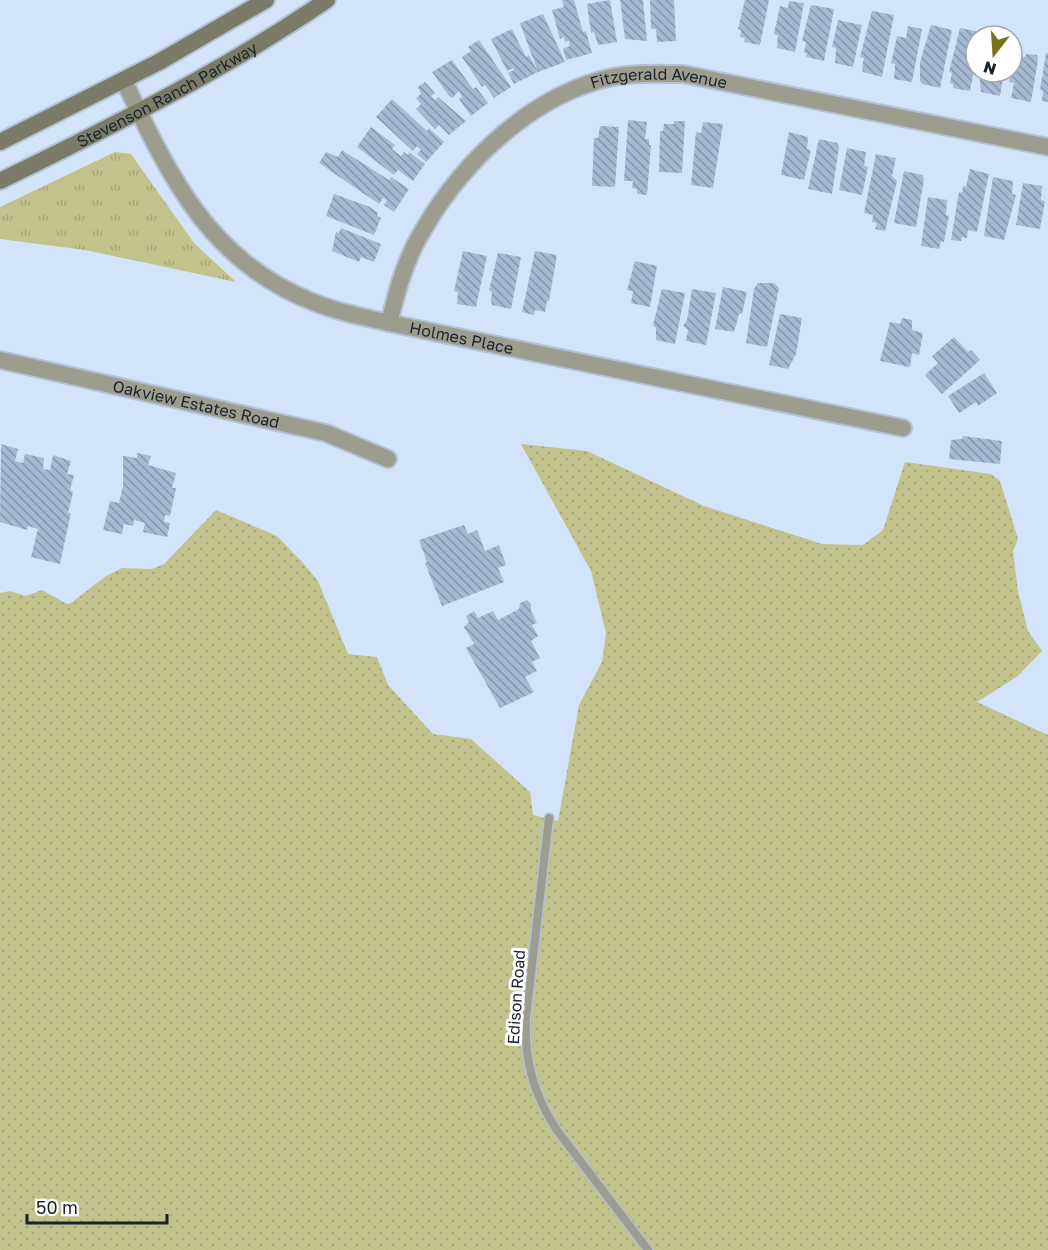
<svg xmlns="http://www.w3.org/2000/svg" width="1048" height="1250" font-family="'Golos Text',sans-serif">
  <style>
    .grass { fill: url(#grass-dots) }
    .park { fill: url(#park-tufts) }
    .building { fill: url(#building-back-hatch) }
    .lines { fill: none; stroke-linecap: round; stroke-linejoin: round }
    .service-casing { stroke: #b2c1d5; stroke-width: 11 }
    .minor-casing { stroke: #b2c1d5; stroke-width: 20 }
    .secondary-casing { stroke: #b2c1d5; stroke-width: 20 }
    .service { stroke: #9d9d8f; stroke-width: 8 }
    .minor { stroke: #9d9d8f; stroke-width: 16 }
    .secondary { stroke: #7b7c68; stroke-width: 16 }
    .labels { text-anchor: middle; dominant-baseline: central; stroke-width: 6; stroke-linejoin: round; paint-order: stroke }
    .street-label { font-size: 16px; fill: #1b232c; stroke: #fff }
  </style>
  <defs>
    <pattern id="grass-dots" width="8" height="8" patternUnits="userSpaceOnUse" patternTransform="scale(1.5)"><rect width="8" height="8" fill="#c2c28d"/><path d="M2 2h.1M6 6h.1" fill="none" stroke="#a6a67a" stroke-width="1.8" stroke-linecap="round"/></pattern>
    <pattern id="park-tufts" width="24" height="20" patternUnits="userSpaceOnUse" patternTransform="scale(1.5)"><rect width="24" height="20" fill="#c2c28d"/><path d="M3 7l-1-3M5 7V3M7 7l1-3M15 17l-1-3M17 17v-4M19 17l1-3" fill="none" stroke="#a6a67a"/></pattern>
    <pattern id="building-back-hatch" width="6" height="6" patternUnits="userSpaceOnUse" patternTransform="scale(1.5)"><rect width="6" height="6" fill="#a6bad5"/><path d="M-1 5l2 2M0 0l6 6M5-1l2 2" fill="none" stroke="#8697ad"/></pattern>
  </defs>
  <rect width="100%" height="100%" fill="#d3e4fa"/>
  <path class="grass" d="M521,444l66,7 117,55 118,38 41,1 20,-15 22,-68 86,12 9,7 18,58 -5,12 5,40 10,40 14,20 -24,25 -41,26 71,33v515h-1048v-657l10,-2 16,5 16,-6 25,14 4,-1 35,-27 16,-8 30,1 12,-5 52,-54 61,26 26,27 15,18 30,73 29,3 11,28 45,49 38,5 59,53 3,23 25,6 21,-116 23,-43 4,-29 -15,-62z"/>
  <path class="park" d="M115,152l16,2 63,89 42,39 -151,-32 -85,-11v-32z"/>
  <path class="building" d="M562,0h12l9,32 3,-1 6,22 -26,7 -3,-12 7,-2 -1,-5 -4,1 -1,-5 -4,2 -8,-29 12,-3z
    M610,0l7,42 -19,3 -4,-13 -3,1 -4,-29z
    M620,0h23l4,41 -22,-2z
    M650,0h24l2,41 -19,1 -1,-13h-5z
    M745,0h24l-9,45 -16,-3 1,-4 -5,-1 1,-7 -3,-1z
    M789,1l15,2 -9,49 -18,-4 1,-13 -4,-1 6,-28 8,2z
    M811,5l23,4 -10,52 -18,-4 1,-4h-3l2,-11 -4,-1z
    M872,11l22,4 -12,62 -19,-5 -1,-4 2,-10 -4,-1z
    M543,14l22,48 -27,10 -18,-49z
    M838,20l24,5 -9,42 -18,-4 1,-15 -4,-1z
    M931,25l21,5 -12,58 -18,-4 -2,-3v-19z
    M908,26l14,3 -10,53 -18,-3 1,-15 -4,-1 6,-27 9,2z
    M960,28l20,4 -1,4h-3v25l-6,30 -17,-3v-4l-3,-1 2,-10 -3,-1z
    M512,29l14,28 3,-2 9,17 -24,12 -6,-11 6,-3 -1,-2 -6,3 -16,-32z
    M1002,31h6l3,5h-23l2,-4z
    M479,40l32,47 -17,11 -9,-13 -3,2 -20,-30 9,-6 -3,-4z
    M1046,53h2v49l-6,-1 1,-10 -3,-1z
    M1026,54l11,1 1,5 -7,42 -20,-4 3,-15 -5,-1 5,-27 11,2z
    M452,60l21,29 3,-2 12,16 -17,13 -12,-17 3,-2 -3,-6 -7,7 -3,-2 -17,-24z
    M979,72h25l-4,24 -19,-4z
    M425,82l10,11 -4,3 4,4 3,-3 28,24 -17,14 -10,-10 -4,4 -19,-20 5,-5 -5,-6 5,-4 -3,-7z
    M392,99l35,32 2,-3 15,14 -18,20 -9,-8 4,-4 -4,-4 -4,5 -37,-34z
    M628,120l19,2 -2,17h4v6h2l-4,50 -10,-1v-5l-5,-1 1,-7h-9z
    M674,121h11l-3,52 -23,-1 1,-41h3l1,-7h10z
    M703,122l20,2 -10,64 -22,-3 5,-53 5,1z
    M600,126l19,1 -4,60 -23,-1 2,-48h4z
    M371,127l24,18 -3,4 9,7 3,-4 4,3 1,-3 16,12 -12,17 -15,-11 -4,5 -37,-28z
    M789,132l19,5 -1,12 4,1 -7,30 -23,-5z
    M819,139l18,4 2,4 -7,47 -24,-5z
    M847,148l19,4 -2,14 4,1 -6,28 -23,-5z
    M342,150l47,30 2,-3 18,12 -15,23 -10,-7 3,-5 -4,-2 -4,6 -60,-41 7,-11 12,5z
    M876,154l20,4 -4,18 5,5 -12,50 -10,-2 2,-6 -5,-1 1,-7 -9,-2z
    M970,169l19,5 -12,58 -9,-2 -1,8 -5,-1 -1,4 -10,-1 8,-48 3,1 1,-7 3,1z
    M904,171l18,4 2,4 -8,48 -22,-4z
    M993,177l20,4 -1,13 4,1 -12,45 -20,-4z
    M1023,183l19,3 -1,14 4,1 -5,28 -24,-4z
    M334,194l36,13 8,6 -1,3 4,2 -7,17 -48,-19z
    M928,197l19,3 -1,15 3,1 -5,26 -3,-1 -2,8 -18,-3z
    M341,228l40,16 -7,18 -13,-5 -2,5 -27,-11 4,-19 3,1z
    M463,251l24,5 -11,51 -19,-3 1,-12 -4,-1z
    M535,251l22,4 -8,46h-2l-2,11 -10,-2 -1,5 -12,-3z
    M498,253l23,4 -10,52 -19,-4 -1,-5 1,-8 -3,-2z
    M635,261l22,5 -7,41 -19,-4 2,-12 -6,-1z
    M758,283h16l5,5 -12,59 -21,-4 8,-54z
    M723,287l24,5 -5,22h-3l-5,18 -19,-3z
    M662,289l23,4 -10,51 -19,-4v-12l-3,-3z
    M692,289l24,4 -10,52 -20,-4 2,-11 -5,-4 4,-6z
    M780,314l22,4 -6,36 -8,15 -19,-4z
    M902,318l10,2v10l11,3 -4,22 -7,-2 -2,14 -30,-6 10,-39 10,2z
    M954,337l14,15 3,-2 9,10 -38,34 -17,-19 13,-12 -6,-7z
    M984,373l13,20 -19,13 -2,-4 -17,11 -11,-17z
    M963,436l39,5 -2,23 -51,-5 2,-19 11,-1z
    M1,444l17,5 -3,12 8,2 2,-9 19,4 -1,11 7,1 3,-15 18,6 -4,13 7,1 -4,15 3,2 -5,21h3l-11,51 -29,-7 7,-28 -10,-3 -1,4 -27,-8z
    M137,453l14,3 -3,9 28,8 -4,15h4l-6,28 -5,-1 -1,7 6,1 -3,14 -24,-5 2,-9 -11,-3 -1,6 -9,-2 -2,10 -19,-4 7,-29 9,2 4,-17v-30l14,2z
    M464,525l4,9 9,-4 8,21 14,-6 7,20 -8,3 6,14 -62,24 -17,-43 2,-1 -8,-22z
    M527,600l4,4v7l6,12 -5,2 6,11 -7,5 9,17 -8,4 5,9 -12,6 9,15 -34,16 -34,-60 8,-4 -10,-17 5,-5 -3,-6 8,-5 4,7 15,-7 5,9 21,-11 1,-6z"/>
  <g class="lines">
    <defs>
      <path id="service" d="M549,818l-23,199c-2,42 7,76 30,112l92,121"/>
      <g id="minor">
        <path id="s1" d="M124,81c44,91 82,176 182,218 26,12 55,17 83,24l514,105"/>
        <path id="s2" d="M389,323c7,-28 14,-56 28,-82 37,-69 103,-137 180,-160 27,-9 57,-7 86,-7l365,73"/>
        <path id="s3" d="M0,360l326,73 62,26"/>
      </g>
      <g id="secondary">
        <path d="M0,142l159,-80 107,-62"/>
        <path id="s4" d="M0,181c113,-55 223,-110 327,-181"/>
      </g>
    </defs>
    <use href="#service" class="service-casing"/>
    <use href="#minor" class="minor-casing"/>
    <use href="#secondary" class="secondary-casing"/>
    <use href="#service" class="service"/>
    <use href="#minor" class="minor"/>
    <use href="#secondary" class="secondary"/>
  </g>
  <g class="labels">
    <g class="street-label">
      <text stroke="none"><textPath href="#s2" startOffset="396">Fitzgerald Avenue</textPath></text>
      <text stroke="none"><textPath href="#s4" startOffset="188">Stevenson Ranch Parkway</textPath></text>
      <text stroke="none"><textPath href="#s1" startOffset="452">Holmes Place</textPath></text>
      <text stroke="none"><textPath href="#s3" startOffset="201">Oakview Estates Road</textPath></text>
      <text transform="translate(516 997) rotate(-86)">Edison Road</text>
    </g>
  </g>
  <g transform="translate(994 54) rotate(197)"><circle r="28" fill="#ffffff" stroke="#a4a7ab" stroke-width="1.5"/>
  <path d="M0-4.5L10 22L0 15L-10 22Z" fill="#767418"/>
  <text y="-9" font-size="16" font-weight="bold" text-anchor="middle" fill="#1b232c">N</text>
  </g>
  <path d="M27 1214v9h140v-9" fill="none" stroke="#1b232c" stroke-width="3"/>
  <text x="36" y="1214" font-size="18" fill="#1b232c" stroke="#ffffff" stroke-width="4.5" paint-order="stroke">50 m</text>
</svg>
